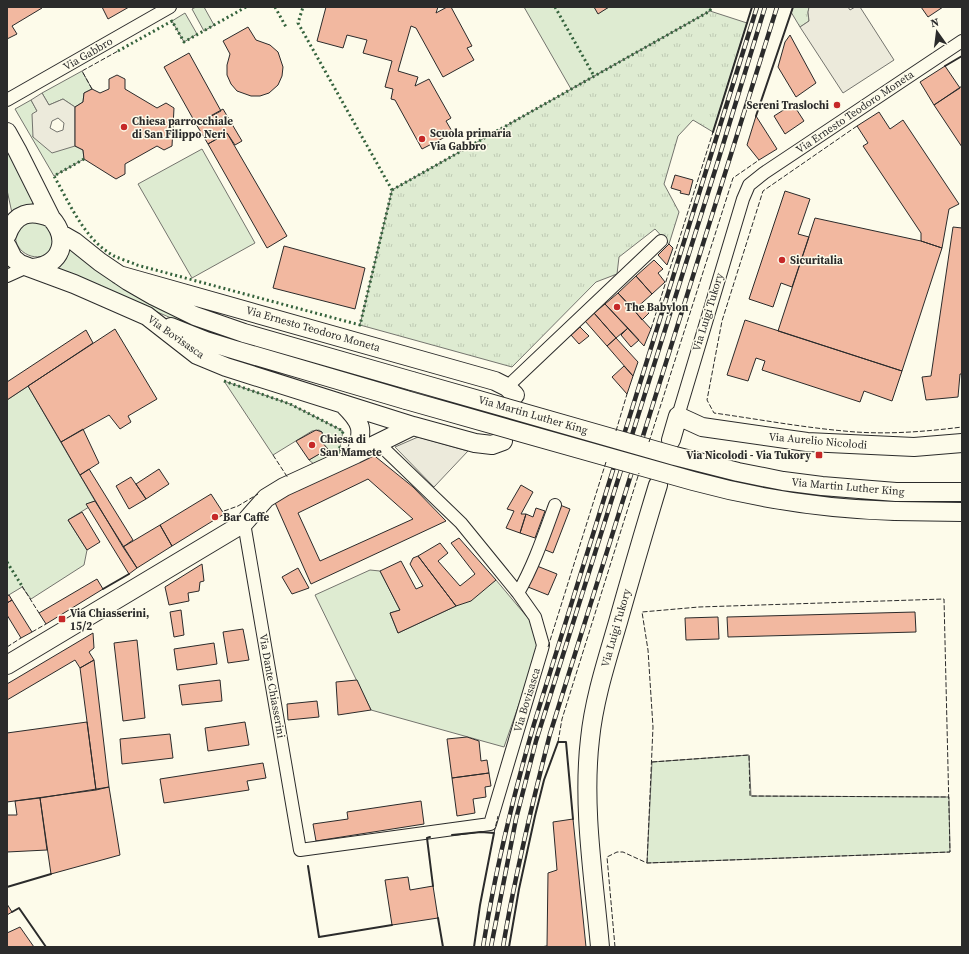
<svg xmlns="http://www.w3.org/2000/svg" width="969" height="954" font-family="'Source Serif 4',serif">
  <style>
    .green { fill: #deebd1; stroke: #74746e }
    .park { fill: url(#park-tufts); stroke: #74746e }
    .parking { fill: #eceadb; stroke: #74746e; fill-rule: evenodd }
    .building { fill: #f2b8a0; stroke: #2b2b2b; fill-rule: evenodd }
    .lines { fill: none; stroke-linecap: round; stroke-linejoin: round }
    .street-casing { stroke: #2b2b2b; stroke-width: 14 }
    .secondary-casing { stroke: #2b2b2b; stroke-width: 20 }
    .street { stroke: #fdfbea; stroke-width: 12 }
    .secondary { stroke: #fdfbea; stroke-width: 18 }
    .rail-casing { stroke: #2b2b2b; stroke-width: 4.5 }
    .rail { stroke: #fdfbea; stroke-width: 3; stroke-dasharray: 9; stroke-linecap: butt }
    .secondary-bridge-casing { stroke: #2b2b2b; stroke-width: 20; stroke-linecap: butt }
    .secondary-bridge { stroke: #fdfbea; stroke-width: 18 }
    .hedge { stroke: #34623c; stroke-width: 3; stroke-dasharray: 2 3; stroke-linecap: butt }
    .fence { stroke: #2b2b2b; stroke-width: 1; stroke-dasharray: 5 2; stroke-linecap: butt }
    .wall { stroke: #2b2b2b; stroke-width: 2 }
    .poi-dot { fill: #c62828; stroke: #fdfbea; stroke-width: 1.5 }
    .labels { text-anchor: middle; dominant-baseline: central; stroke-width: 3; stroke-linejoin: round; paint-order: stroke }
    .street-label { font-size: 11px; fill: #2b2b2b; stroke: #fdfbea }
    .poi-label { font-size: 11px; font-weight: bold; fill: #2b2b2b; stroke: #fdfbea; text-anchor: start }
  </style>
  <defs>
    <pattern id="park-tufts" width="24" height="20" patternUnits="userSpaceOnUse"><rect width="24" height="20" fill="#deebd1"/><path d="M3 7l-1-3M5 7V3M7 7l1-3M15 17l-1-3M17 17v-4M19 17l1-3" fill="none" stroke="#bfcab4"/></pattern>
  </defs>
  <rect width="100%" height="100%" fill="#fdfbea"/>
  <path class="green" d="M196,7h8l10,18 -10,6 -12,-22z
    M524,7h70l4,6 11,-6h102l-1,4 -139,78z
    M185,13l12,21 -13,8 -12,-21z
    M82,71l10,18 -8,4 -1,9 -8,5 -12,-8 -14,6 -7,-12z
    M31,100l6,11 -4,26 42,9 8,4 1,9 -30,17 -39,-67z
    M7,149l32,55c-11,0 -18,2 -27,9l-5,-23z
    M202,149l53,94 -63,35 -54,-94z
    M28,220l22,5 4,19c-2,3 -4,8 -7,10 -16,10 -39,-8 -29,-25 3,-4 7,-7 10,-9z
    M69,249l133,79 42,14 166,47 -1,2 -208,-60 -145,-63z
    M224,381l66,23 53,27 -4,21 -24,13 -6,-5 18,-11 -7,-9 3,-2 -1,-6 -3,-2 -7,1 -39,24z
    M28,386l67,115 -8,3 2,3 -21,13 19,30 -3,15 -53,34 -9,-12 -15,9v-196z
    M370,570l10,1 20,39 -10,3 8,20 58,-27 40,-26 37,44 6,23 -35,100 -133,-37 -56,-115z
    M749,755l2,41 198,1 1,55 -303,11 5,-101z"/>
  <path class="park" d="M793,7h16l-1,6 1,8 -9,6 -9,-15z
    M710,11l37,12 -34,109 -20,-12 -15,16 -14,48 15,28 -10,32 -14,-15 -36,28 -2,17 -21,8 -84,85 -152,-42 32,-135z"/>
  <path class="parking" d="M809,7h39l2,3 5,-3h5l34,53 -51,33 -43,-66 9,-6 -1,-9z
    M42,93l7,12 14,-6 12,8v39l-23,7 -19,-16 -1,-23 5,-3 -6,-11zM58,118l6,5 -1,7 -6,2 -7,-4 2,-7z
    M418,437l50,14 -34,36 -39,-40z"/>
  <path class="building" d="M7,7h34l1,1 -30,18 5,8 -10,5z
    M102,7h27l-21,12z
    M326,7h112l-2,6 11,-6h4l21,39 -5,2 7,12 -31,17 -27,-49 -5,-2 -13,45 20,6 -3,9 14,-7 22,39 -5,3 7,12 -31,16 -27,-49 -4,-1 2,-10 -8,-2 7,-26 -29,-8 4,-13 -20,-5 -4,13 -26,-7z
    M594,7h15l-11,7z
    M921,7h22l-15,10z
    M248,27l8,13 14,5 8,7 5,15 -1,9 -4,9 -9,8 -9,3h-9l-14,-5 -6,-7 -4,-9v-10l3,-11 -7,-13z
    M790,35l26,48 -20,14 -18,-30 7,-25z
    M189,53l32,58 -25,13 -32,-57z
    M945,66l15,22 -26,17 -14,-23z
    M117,75l8,4v10l32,19 9,-5 8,5 -2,38 -8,4 -7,-4 -32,18v10l-9,5 -32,-20 -1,-9 -8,-4v-39l8,-5 1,-9 8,-4 8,4 9,-4v-10z
    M962,86v61l-28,-42z
    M793,104l11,17 -19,13 -11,-18z
    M223,109l19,32 -7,4 -8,-12 -19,11 -12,-20z
    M879,112l11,17 13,-9 56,84 -10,5 -7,39 -21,-7v-8l-58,-87 5,-3 -11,-17z
    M756,116l21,33 -18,11 -12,-15z
    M227,133l60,103 -20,12 -59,-104z
    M675,175l18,5 -4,15 -9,-2 1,-2 -10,-3z
    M785,191l25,8 -12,35 11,3 -17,50 -11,-4 -8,24 -24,-8z
    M815,218l106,23 21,7 -40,123 -124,-40z
    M953,227l9,1v146h-2l-2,23 -32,3 -4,-23 9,-1z
    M669,244l4,4 -6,17 -9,-10z
    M284,246l81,22 -10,41 -82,-21z
    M654,260l9,9 -5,4 7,9 -13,12 -16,-18z
    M636,276l16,18 -18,16 -16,-17z
    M618,293l33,36 -7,17 -39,-42z
    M605,304l23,24 -12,10 -22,-25z
    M641,304l8,9 -7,7 -8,-10z
    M594,313l22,25 -9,8 -22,-25z
    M745,320l157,51 -10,30 -28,-10 -4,11 -98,-32 3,-9 -9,-3 -8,23 -21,-6z
    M580,327l9,9 -10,8 -8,-9z
    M628,328l11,12 -8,7 -10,-12z
    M115,329l42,70 -29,17 3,6 -11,7 -11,-14 -48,27 -33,-56z
    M86,330l7,13 -86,57v-18z
    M616,338l22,24 -5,14 -26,-30z
    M624,366l9,10 -6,18 -15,-17z
    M83,429l16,34 -19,12 -19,-33z
    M316,430l6,2 1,6 -3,2 8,9 -19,11 -13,-19z
    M371,453l42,34 33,34 -135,63 -38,-86zM368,479l45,40 -93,42 -22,-48z
    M89,469l44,71 -10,7 -43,-72z
    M159,469l10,15 -23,15 -10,-15z
    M131,477l15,22 -17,10 -13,-23z
    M521,485l12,7 -12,22h5l-6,19 -14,-5 8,-17 -7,-2z
    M211,494l13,20 -52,32 -12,-21z
    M95,501l42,67 -8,6 -43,-70z
    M560,505l10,4 -17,44 -10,-4z
    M536,508l9,3 -10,27 -15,-5 6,-19 7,3z
    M82,512l18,30 -13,8 -19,-30z
    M160,525l12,21 -35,22 -14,-21z
    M459,538l37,42 -25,21 -15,5 -38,-50 22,-13 8,10 -10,8 22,25 15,-12 -24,-31z
    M418,556l38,50 -58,27 -8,-20 10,-3 -20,-39 21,-10 15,28 7,-3 -13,-22 3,-6z
    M202,564l2,17 -4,1 -1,9 -11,2 1,8 -20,4 -4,-18z
    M537,566l20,8 -9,21 -20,-8z
    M298,568l11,20 -17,6 -10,-17z
    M97,579l6,10 -57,35 -7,-11z
    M9,595l3,5 -5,3v-7z
    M12,600l20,32 -11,6 -14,-23v-12z
    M181,610l3,25 -10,2 -4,-25z
    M915,612l1,20 -188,5 -1,-20z
    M718,617l1,22 -33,1 -1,-22z
    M243,629l6,31 -21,3 -5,-31z
    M93,633l1,15 -5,4 5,8 -14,8 -5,-8 -68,40v-16z
    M137,640l8,78 -22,3 -9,-78z
    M214,643l3,21 -40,6 -3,-21z
    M94,660l15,127 -13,3 -16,-122z
    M220,680l2,21 -40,4 -3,-20z
    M357,680l14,30 -33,5 -2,-33z
    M317,701l2,16 -31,3 -1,-16z
    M87,722l9,68 -89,12v-69z
    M245,722l4,23 -41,6 -3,-23z
    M170,734l3,24 -51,6 -2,-25z
    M467,737l12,4 2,20 6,-1 2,13 -37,5 -5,-39z
    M263,763l3,15 -19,3 2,9 -85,13 -4,-24z
    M489,773l2,13 -6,1 1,10 -13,2 2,14 -18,3 -5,-38z
    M109,787l11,68 -69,19 -11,-76z
    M40,798l7,52 -40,2v-37h10l-2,-14z
    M421,801l3,23 -108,17 -3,-17 35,-5 -1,-7z
    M573,819l13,128h-46l7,-1 1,-73 9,-3 -4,-48z
    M408,877l2,13 23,-4 5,32 -46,7 -7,-45z
    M7,904l5,8 -5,3z
    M20,927l14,20h-27v-14z"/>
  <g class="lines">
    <defs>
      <path id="street" d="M7,100l163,-93
        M7,276l20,-9
        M507,387l154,-146
        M678,416l65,-217 6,-14 15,-12 198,-132
        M244,523l56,327 190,-26 52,-175 1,-4 -8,-28 -17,-24 -57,-70 -83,-80
        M518,593c16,-28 26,-58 37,-88"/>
      <path id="secondary" d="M7,132l10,18 34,68c19,21 11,47 -18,50
        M61,234l14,8 25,20 28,19 26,15 41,20 49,17 168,48
        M7,235c8,-22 23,-26 44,-17
        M7,246l6,12 7,6 54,20 73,32 50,39 29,12 187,59 62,17 17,2 11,-4
        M119,275l376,106 12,6 8,8
        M171,327l35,14 26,8 174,51
        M344,405c18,18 20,24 12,49
        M671,440l7,-24 24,11 105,15 107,5 48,-4
        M896,492h66
        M895,511l67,1
        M7,665l237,-142 22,-25 18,-11 72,-33 57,-28
        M600,947c-6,-68 -18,-140 -10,-208 4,-40 17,-79 28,-117 13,-46 26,-91 40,-137"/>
    </defs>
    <use href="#street" class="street-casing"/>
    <use href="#secondary" class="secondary-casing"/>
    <use href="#street" class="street"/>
    <use href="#secondary" class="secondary"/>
    <defs>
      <path id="rail" d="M483,947c12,-76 30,-150 51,-223l223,-717
        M491,947l25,-128 20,-78 182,-580 47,-154
        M503,947c12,-72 29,-143 47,-213l227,-727"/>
    </defs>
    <use href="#rail" class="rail-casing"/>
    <use href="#rail" class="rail"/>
    <defs>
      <path id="secondary-bridge" d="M412,381l263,75 63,16 45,9 39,5 74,6
        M406,400l287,81c66,18 133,28 202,30"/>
    </defs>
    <use href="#secondary-bridge" class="secondary-bridge-casing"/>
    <use href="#secondary-bridge" class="secondary-bridge"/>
    <path class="hedge" d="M275,7l11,20
      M555,7l39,69
      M118,51l54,-30 12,21 62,-35
      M84,159l-30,17c16,28 30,63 60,80 7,3 16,6 23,9l223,60 32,-135 -94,-167 5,-16
      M392,190l318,-179 1,-4
      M224,381l66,23 53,27 -4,21 -1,1
      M7,562l15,24"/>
    <path class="fence" d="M92,89l-10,-18 36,-20
      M857,126l-94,65 -41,130 -15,79 7,13c43,6 86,14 130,18 39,4 79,1 118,-4
      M651,329l62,-197
      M616,431l11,-37
      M649,442l84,-264 26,-18
      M273,455l15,23
      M224,511l14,-5 20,-12
      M22,586l17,27
      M32,632l14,-8
      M7,647l14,-9
      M548,647l58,-185
      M558,742l4,-23 77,-246
      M652,762l97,-7 1,41 199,1
      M494,833l4,-17
      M615,947l-8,-90 10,-5h6l24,11 303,-11 -6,-253 -245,8 -57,5 6,38 5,77 -6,136"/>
    <path class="wall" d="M945,66l17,-10
      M756,116l37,-109
      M713,132l39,-125
      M103,589l26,-15
      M452,835l29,-3 13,1 -14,72 -6,42
      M430,837l-3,1 6,48
      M308,866l11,71 73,-12
      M7,887l44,-13
      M12,912l7,-4 27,39
      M438,918l5,29
      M509,947l10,-58 16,-73 9,-36 14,-38h8l7,77"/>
  </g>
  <g class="poi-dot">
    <circle cx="837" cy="105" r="4"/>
    <circle cx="124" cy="127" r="4"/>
    <circle cx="422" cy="139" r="4"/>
    <circle cx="782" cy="260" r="4"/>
    <circle cx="617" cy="307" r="4"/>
    <circle cx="312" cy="445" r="4"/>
    <rect x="815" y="451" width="8" height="8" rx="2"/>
    <circle cx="215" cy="517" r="4"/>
    <rect x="58" y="615" width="8" height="8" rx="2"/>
  </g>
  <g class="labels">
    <g class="street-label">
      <text transform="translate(88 54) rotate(-30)">Via Gabbro</text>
      <text transform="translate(855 112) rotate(-34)">Via Ernesto Teodoro Moneta</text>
      <text transform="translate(708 312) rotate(-73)">Via Luigi Tukory</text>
      <text transform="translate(313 329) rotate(16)">Via Ernesto Teodoro Moneta</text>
      <text transform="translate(176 337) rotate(35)">Via Bovisasca</text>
      <text transform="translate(533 415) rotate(16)">Via Martin Luther King</text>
      <text transform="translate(818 441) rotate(5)">Via Aurelio Nicolodi</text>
      <text transform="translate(848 487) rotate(5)">Via Martin Luther King</text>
      <text transform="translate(616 628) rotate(-74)">Via Luigi Tukory</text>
      <text transform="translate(272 686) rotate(80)">Via Dante Chiasserini</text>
      <text transform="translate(527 700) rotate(-73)">Via Bovisasca</text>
    </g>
    <g class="poi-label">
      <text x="829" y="105" text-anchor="end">Sereni Traslochi</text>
      <text x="132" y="121">Chiesa parrocchiale<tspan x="132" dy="13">di San Filippo Neri</tspan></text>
      <text x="430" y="133">Scuola primaria<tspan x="430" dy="13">Via Gabbro</tspan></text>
      <text x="790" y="260">Sicuritalia</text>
      <text x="625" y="307">The Babylon</text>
      <text x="320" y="439">Chiesa di<tspan x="320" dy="13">San Mamete</tspan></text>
      <text x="811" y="455" text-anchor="end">Via Nicolodi - Via Tukory</text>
      <text x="223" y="517">Bar Caffe</text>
      <text x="70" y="613">Via Chiasserini,<tspan x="70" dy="13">15/2</tspan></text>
    </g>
  </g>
  <rect width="969" height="954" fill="none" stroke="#2b2b2b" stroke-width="16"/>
  <g transform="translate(937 32) rotate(346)" stroke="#fdfbea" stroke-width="3" paint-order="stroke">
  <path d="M0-3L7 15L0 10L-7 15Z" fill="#2b2b2b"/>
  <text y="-6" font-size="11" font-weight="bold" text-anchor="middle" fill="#2b2b2b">N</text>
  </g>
</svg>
